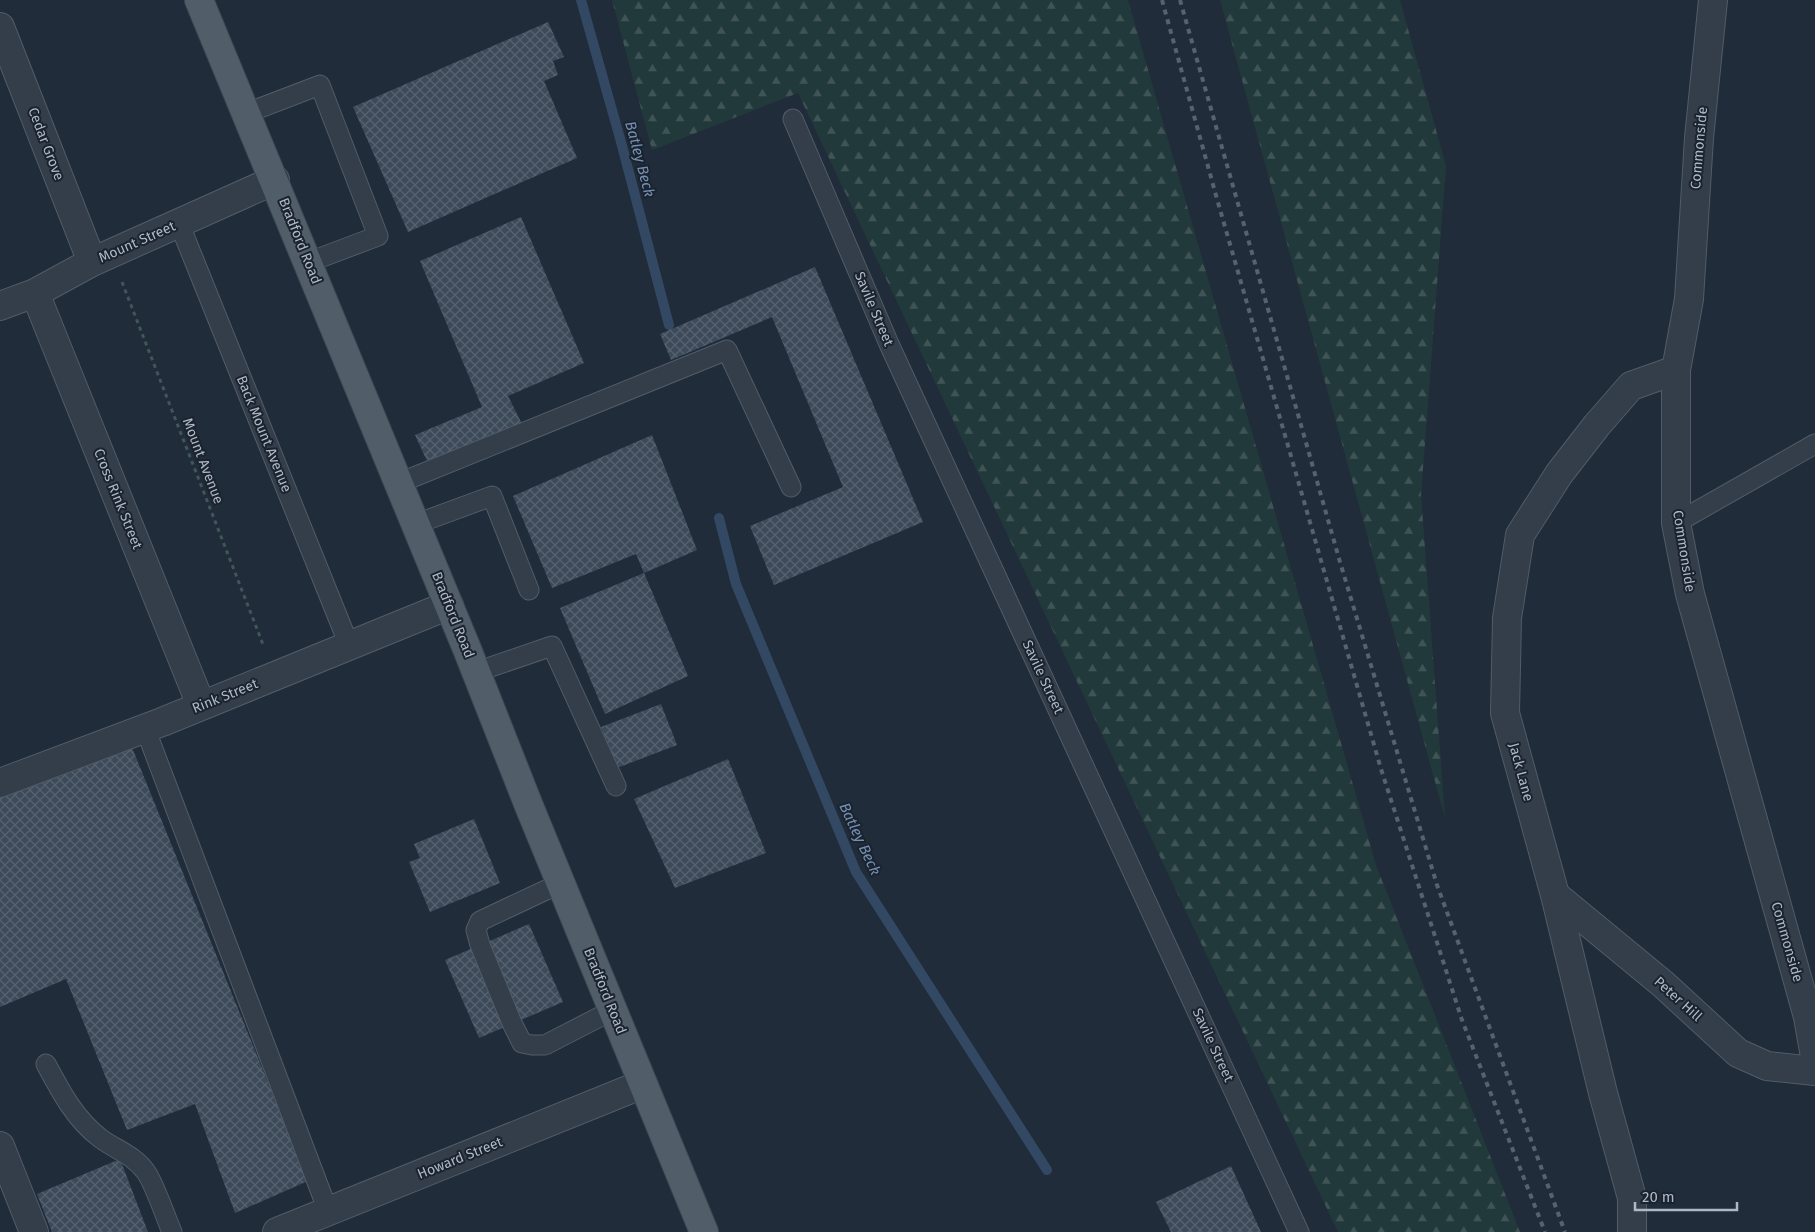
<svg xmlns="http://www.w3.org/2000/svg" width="1815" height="1232" font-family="'Fira Sans',sans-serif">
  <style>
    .forest { fill: url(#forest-firs) }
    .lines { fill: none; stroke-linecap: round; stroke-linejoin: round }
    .stream { stroke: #334862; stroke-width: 10 }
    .building { fill: url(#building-cross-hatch) }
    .service-casing { stroke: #525c68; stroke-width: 21 }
    .minor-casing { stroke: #525c68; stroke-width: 30 }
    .tertiary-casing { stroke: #525c68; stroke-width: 30 }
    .primary-casing { stroke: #3d4753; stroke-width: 30 }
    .path { stroke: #405658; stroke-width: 3; stroke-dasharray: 4 4; stroke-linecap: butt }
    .service { stroke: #343e4a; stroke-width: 19 }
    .minor { stroke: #343e4a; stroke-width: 28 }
    .tertiary { stroke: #343e4a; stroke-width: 28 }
    .primary { stroke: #525d6a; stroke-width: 28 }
    .rail { stroke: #566271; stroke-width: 4; stroke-dasharray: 5 5; stroke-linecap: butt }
    .labels { text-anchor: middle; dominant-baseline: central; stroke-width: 4; stroke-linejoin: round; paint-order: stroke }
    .street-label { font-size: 14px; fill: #afb9c6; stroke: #1a232f }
    .water-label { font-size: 15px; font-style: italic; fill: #7590b0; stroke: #1a232f }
  </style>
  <defs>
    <pattern id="forest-firs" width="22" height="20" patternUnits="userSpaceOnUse" patternTransform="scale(1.25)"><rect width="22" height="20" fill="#22393b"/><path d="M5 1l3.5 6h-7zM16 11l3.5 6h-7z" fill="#405456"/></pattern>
    <pattern id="building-cross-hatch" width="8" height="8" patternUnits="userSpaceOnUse" patternTransform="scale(1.25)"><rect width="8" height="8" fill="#3c4a59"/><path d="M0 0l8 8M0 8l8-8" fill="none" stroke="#56626f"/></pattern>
  </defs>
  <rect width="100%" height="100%" fill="#202c3a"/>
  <path class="forest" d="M612,0h516l248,865 144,367h-182l-540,-1139 -146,57z
    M1220,0h180l46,166 -25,329 24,323z"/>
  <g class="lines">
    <path class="stream" d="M581,0l40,142 48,183
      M719,518l17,66 120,288 191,298"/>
  </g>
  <path class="building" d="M548,22l16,35 -11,4 5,14 -14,6 33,77 -169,74 -55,-125z
    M521,217l63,146 -76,33 14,28 -94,39 -13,-28 67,-28 -62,-146z
    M815,267l108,255 -149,63 -24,-59 93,-39 -71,-170 -101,43 -11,-26z
    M652,435l45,115 -53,23 44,103 -83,38 -45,-106 84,-35 -8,-19 -84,34 -39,-92z
    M661,704l16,41 -60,23 -16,-41z
    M131,745l177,436 -73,32 -40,-109 -68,26 -61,-151 -66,28v-210z
    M728,759l38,94 -91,35 -41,-89z
    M474,819l26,64 -70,29 -21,-50 11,-4 -6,-14z
    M529,924l34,78 -84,36 -34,-78z
    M120,1159l28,73h-96l-15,-38z
    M1231,1166l30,66h-90l-15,-30z"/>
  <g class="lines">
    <defs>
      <path id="service" d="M247,113l73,-28 58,151 -69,26
        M793,119l96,225 410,888
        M179,223l170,422
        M399,483l328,-133 64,137
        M1676,523l139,-79
        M416,524l76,-28 37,94
        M476,672l76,-26 64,140
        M145,728l183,483
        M561,883l-81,38 -4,9 4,15 32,78 10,20 10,2h13l68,-35
        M46,1064c15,28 29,55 54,74 16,12 34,17 46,34 9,13 19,44 26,60"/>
      <path id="minor" d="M0,27l92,235
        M35,293l166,412
        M0,306l35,-13 57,-31 183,-82
        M0,783l162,-61 287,-117
        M1555,895l108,89 75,69 29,13 48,5
        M0,1146l34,86
        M277,1232l366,-148"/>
      <path id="tertiary" d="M1713,0l-14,138 -10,161 -13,71v153l14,71 118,423 7,40
        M1632,1232v-34l-29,-105 -48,-198 -50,-182 2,-95 13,-83 39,-61 38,-49 34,-39 45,-16"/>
      <path id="primary" d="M199,0l268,649 62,157 175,426"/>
    </defs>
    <use href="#service" class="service-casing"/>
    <use href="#minor" class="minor-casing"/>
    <use href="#tertiary" class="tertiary-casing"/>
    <use href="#primary" class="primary-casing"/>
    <path class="path" d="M122,282l142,365"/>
    <use href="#service" class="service"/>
    <use href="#minor" class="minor"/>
    <use href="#tertiary" class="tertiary"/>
    <use href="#primary" class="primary"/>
    <path class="rail" d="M1162,0l55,199 164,570 81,251 83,212
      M1180,0l160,562 97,323 128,347"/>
  </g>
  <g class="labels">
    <g class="street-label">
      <text transform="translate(46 144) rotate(69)">Cedar Grove</text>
      <text transform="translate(1699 148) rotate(-85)">Commonside</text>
      <text transform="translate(300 241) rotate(68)">Bradford Road</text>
      <text transform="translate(137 242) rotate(-24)">Mount Street</text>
      <text transform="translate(874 309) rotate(67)">Savile Street</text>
      <text transform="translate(264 434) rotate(68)">Back Mount Avenue</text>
      <text transform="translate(203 461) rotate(69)">Mount Avenue</text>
      <text transform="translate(118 499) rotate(68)">Cross Rink Street</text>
      <text transform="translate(1684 551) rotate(81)">Commonside</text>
      <text transform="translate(453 615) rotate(68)">Bradford Road</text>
      <text transform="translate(1043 677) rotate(65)">Savile Street</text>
      <text transform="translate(225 696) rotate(-22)">Rink Street</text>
      <text transform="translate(1521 772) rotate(75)">Jack Lane</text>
      <text transform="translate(1787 942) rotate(74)">Commonside</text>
      <text transform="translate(605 991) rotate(68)">Bradford Road</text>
      <text transform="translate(1678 999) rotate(42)">Peter Hill</text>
      <text transform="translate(1213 1045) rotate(65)">Savile Street</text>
      <text transform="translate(460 1158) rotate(-22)">Howard Street</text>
    </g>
    <g class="water-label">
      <text transform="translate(640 159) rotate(75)">Batley Beck</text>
      <text transform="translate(860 839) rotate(65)">Batley Beck</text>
    </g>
  </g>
  <path d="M1635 1202v8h102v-8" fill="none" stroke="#afb9c6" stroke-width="2.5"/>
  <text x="1642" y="1202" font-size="15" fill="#afb9c6" stroke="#1a232f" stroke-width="4" paint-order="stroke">20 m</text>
</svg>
